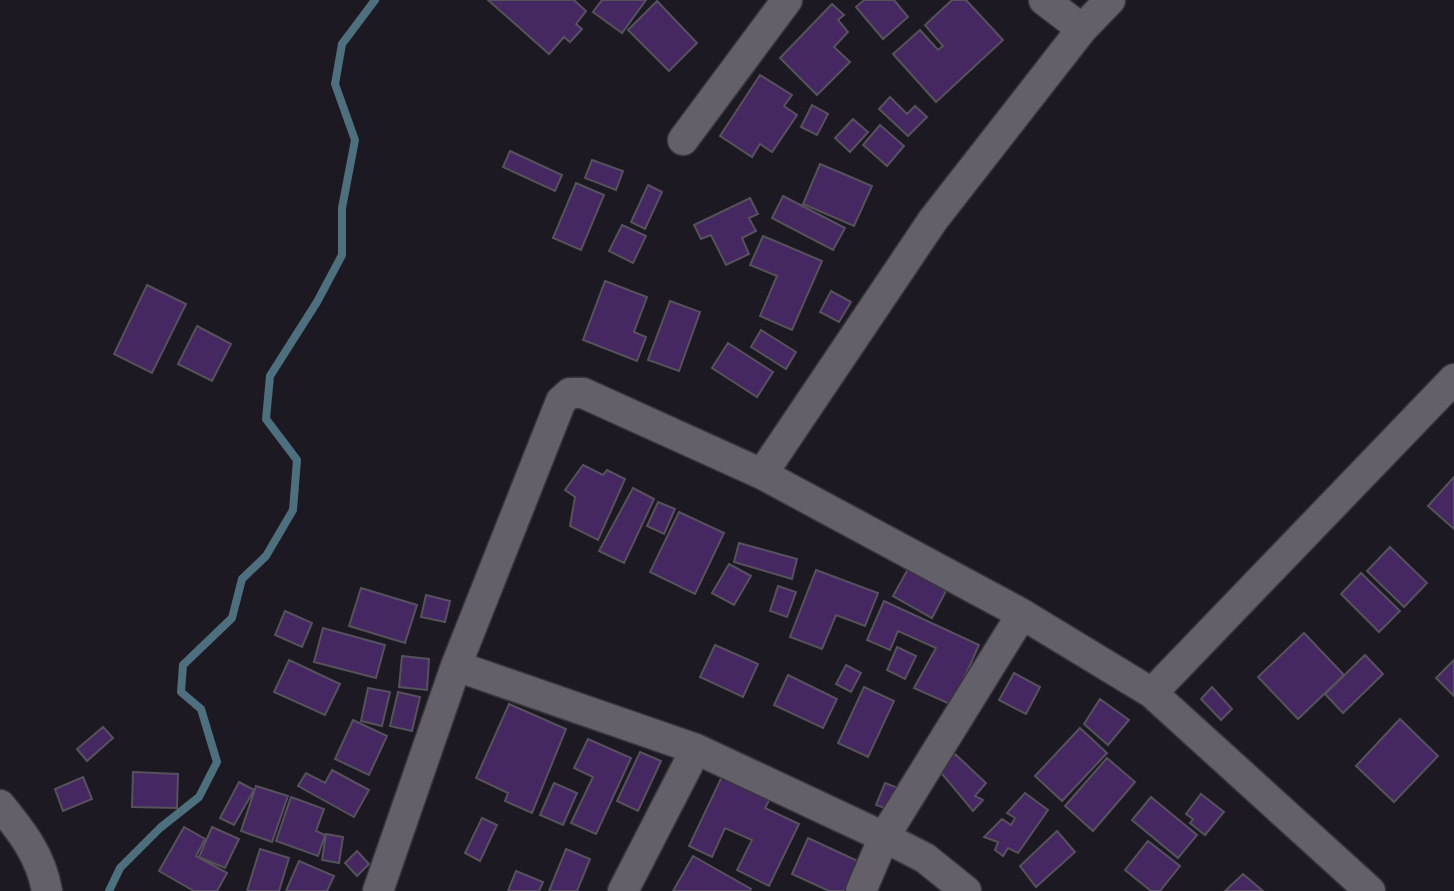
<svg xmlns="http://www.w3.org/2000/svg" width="1454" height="891" font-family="'Golos Text',sans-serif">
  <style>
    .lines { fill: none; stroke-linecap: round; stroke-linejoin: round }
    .stream { stroke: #4e6f7e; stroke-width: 8 }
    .building { fill: #452862; stroke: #56525c; stroke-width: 2 }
    .street-casing { stroke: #38363c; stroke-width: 33 }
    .street { stroke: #64606a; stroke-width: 30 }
  </style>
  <rect width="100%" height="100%" fill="#1d1922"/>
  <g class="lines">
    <path class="stream" d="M109,891l11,-23 40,-40 39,-31 18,-35 -16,-53 -20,-17 2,-27 49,-47 10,-39 24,-23 27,-46 4,-50 -31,-41 4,-43 47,-74 25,-47v-47l13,-68 -20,-56 7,-40 33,-44"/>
  </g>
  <path class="building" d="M488,0h86l12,11 -10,13 6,5 -12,13 -6,-5 -15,17z
    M602,0h44l-24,33 -29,-21z
    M864,0h30l14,17 -25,22 -27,-32z
    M952,0h14l37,40 -67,62 -43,-48 27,-24 18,20 5,-4 -18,-21z
    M657,1l40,42 -28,28 -41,-41z
    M832,4l12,11 -6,5 10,12 -14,15 16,15 -33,33 -37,-37z
    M760,75l32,20 -8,11 13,9 -25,37 -12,-8 -8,13 -32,-21z
    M890,97l17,17 8,-8 12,11 -19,19 -29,-27z
    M812,105l16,9 -11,21 -16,-8z
    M853,119l15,13 -18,20 -15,-14z
    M880,125l24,21 -17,20 -24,-21z
    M510,151l52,24 -7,16 -52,-24z
    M592,160l31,11 -7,19 -31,-12z
    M820,164l52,22 -18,40 -51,-22z
    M576,183l28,12 -23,55 -28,-12z
    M648,185l14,7 -17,37 -14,-7z
    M783,196l62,32 -12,22 -61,-32z
    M750,198l8,16 -9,4 7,13 -14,7 7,16 -23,11 -15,-30 -10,4 -7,-14z
    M622,225l24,11 -13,27 -24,-12z
    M763,236l59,25 -30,69 -32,-14 17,-40 -27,-11z
    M605,281l42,16 -13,35 12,5 -9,24 -54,-21z
    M147,285l39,19 -34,69 -38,-19z
    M831,291l20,11 -12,20 -19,-10z
    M670,301l30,11 -21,59 -31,-11z
    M197,326l34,18 -19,37 -34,-17z
    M761,330l35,22 -10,17 -35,-22z
    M728,343l45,29 -16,25 -45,-29z
    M583,465l20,10 4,-5 18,9 -27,61 -28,-14 5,-29 -10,-7z
    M1454,477v52l-26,-23z
    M633,488l21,11 -30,64 -25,-12z
    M658,502l17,7 -11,25 -17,-8z
    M679,512l45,21 -29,61 -45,-22z
    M739,543l58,16 -5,20 -58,-17z
    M1390,547l37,36 -23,24 -37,-36z
    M729,564l22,12 -17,29 -22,-12z
    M908,569l38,22 -14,27 -39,-22z
    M816,570l62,23 -13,33 -29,-11 -14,34 -32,-12z
    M1361,573l39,38 -21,21 -38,-38z
    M778,586l18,6 -9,25 -17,-6z
    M361,588l56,17 -12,38 -56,-17z
    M426,595l24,6 -5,21 -24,-5z
    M884,601l95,44 -27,60 -38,-17 22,-40 -38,-17 -8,19 -23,-10z
    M285,611l27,12 -10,24 -27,-12z
    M323,628l62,17 -9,33 -62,-16z
    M1304,633l40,42 -46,44 -40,-42z
    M715,645l43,19 -15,33 -43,-20z
    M897,647l19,9 -11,23 -18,-9z
    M1365,655l18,19 -40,39 -18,-19z
    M402,656l27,3 -2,31 -28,-3z
    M289,660l51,24 -15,31 -51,-23z
    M1454,660v36l-18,-18z
    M846,665l15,8 -10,19 -15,-8z
    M1014,673l26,14 -14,27 -27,-14z
    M788,675l49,24 -14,29 -49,-23z
    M864,687l30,14 -26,56 -30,-14z
    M1212,687l20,22 -11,11 -20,-21z
    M368,688l22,4 -8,34 -21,-5z
    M398,692l22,5 -8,34 -22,-5z
    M1100,699l29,21 -21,25 -24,-21z
    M509,704l57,25 -34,84 -27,-12 3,-8 -32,-15z
    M1400,719l38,37 -44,46 -38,-36z
    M353,720l34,16 -18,39 -34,-16z
    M103,727l10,11 -26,23 -10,-12z
    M1080,728l27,25 -45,48 -27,-25z
    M588,739l43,19 -35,76 -25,-11 22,-46 -19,-9z
    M640,752l21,9 -23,50 -21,-10z
    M955,754l31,29 -11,13 8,4 -10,11 -36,-43z
    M1107,758l28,24 -42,49 -28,-25z
    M726,768l48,23 -9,17 34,16 -30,62 -32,-16 15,-30 -27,-12 -13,29 -23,-11z
    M332,770l37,20 -15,27 -56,-31 8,-13 19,10z
    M133,772l45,2 -1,34 -45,-1z
    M83,777l9,22 -29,12 -8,-22z
    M239,782l15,8 -20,35 -14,-7z
    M554,783l23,10 -14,32 -23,-10z
    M885,783l16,6 -8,22 -17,-6z
    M256,786l32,10 -16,46 -31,-11z
    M1025,793l23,17 -30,43 -10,-5 -5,8 -8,-6 3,-8 -14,-5 18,-18 9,6 4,-7 -8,-5z
    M1201,794l23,18 -19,23 -15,-12 3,-4 -7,-5z
    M291,797l33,12 -8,22 9,4 -7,21 -42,-15z
    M1151,797l46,38 -19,23 -46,-38z
    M482,818l15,7 -17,36 -15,-8z
    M184,827l21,12 -9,17 31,17 -10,18h-23l-35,-20z
    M212,827l27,12 -14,29 -26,-11z
    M1057,831l18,21 -39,35 -16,-21z
    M326,834l17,3 -4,26 -17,-3z
    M808,838l54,25 -13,28h-20l-37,-17z
    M1148,841l32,25 -20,25h-9l-26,-21z
    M260,849l29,9 -10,33h-32z
    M566,849l24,10 -13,32h-28z
    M357,851l12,13 -12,12 -12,-13z
    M693,856l58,33 -1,2h-77z
    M299,861l35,15 -7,15h-41z
    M516,871l27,11 -4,9h-31z
    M1243,874l20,17h-38z"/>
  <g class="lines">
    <defs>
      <path id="street" d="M1044,0l38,29
        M683,140l104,-140
        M762,474l171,-254 149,-191 28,-29
        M456,666l240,83 188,88 41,21 41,33
        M1152,693l302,-314
        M0,805c22,27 41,51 47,86
        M378,891l78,-225 105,-265 9,-8h13l179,81 260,140 130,79 218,198
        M623,891l73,-142
        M861,891l23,-54 138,-223"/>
    </defs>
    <use href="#street" class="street-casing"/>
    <use href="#street" class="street"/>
  </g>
</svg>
